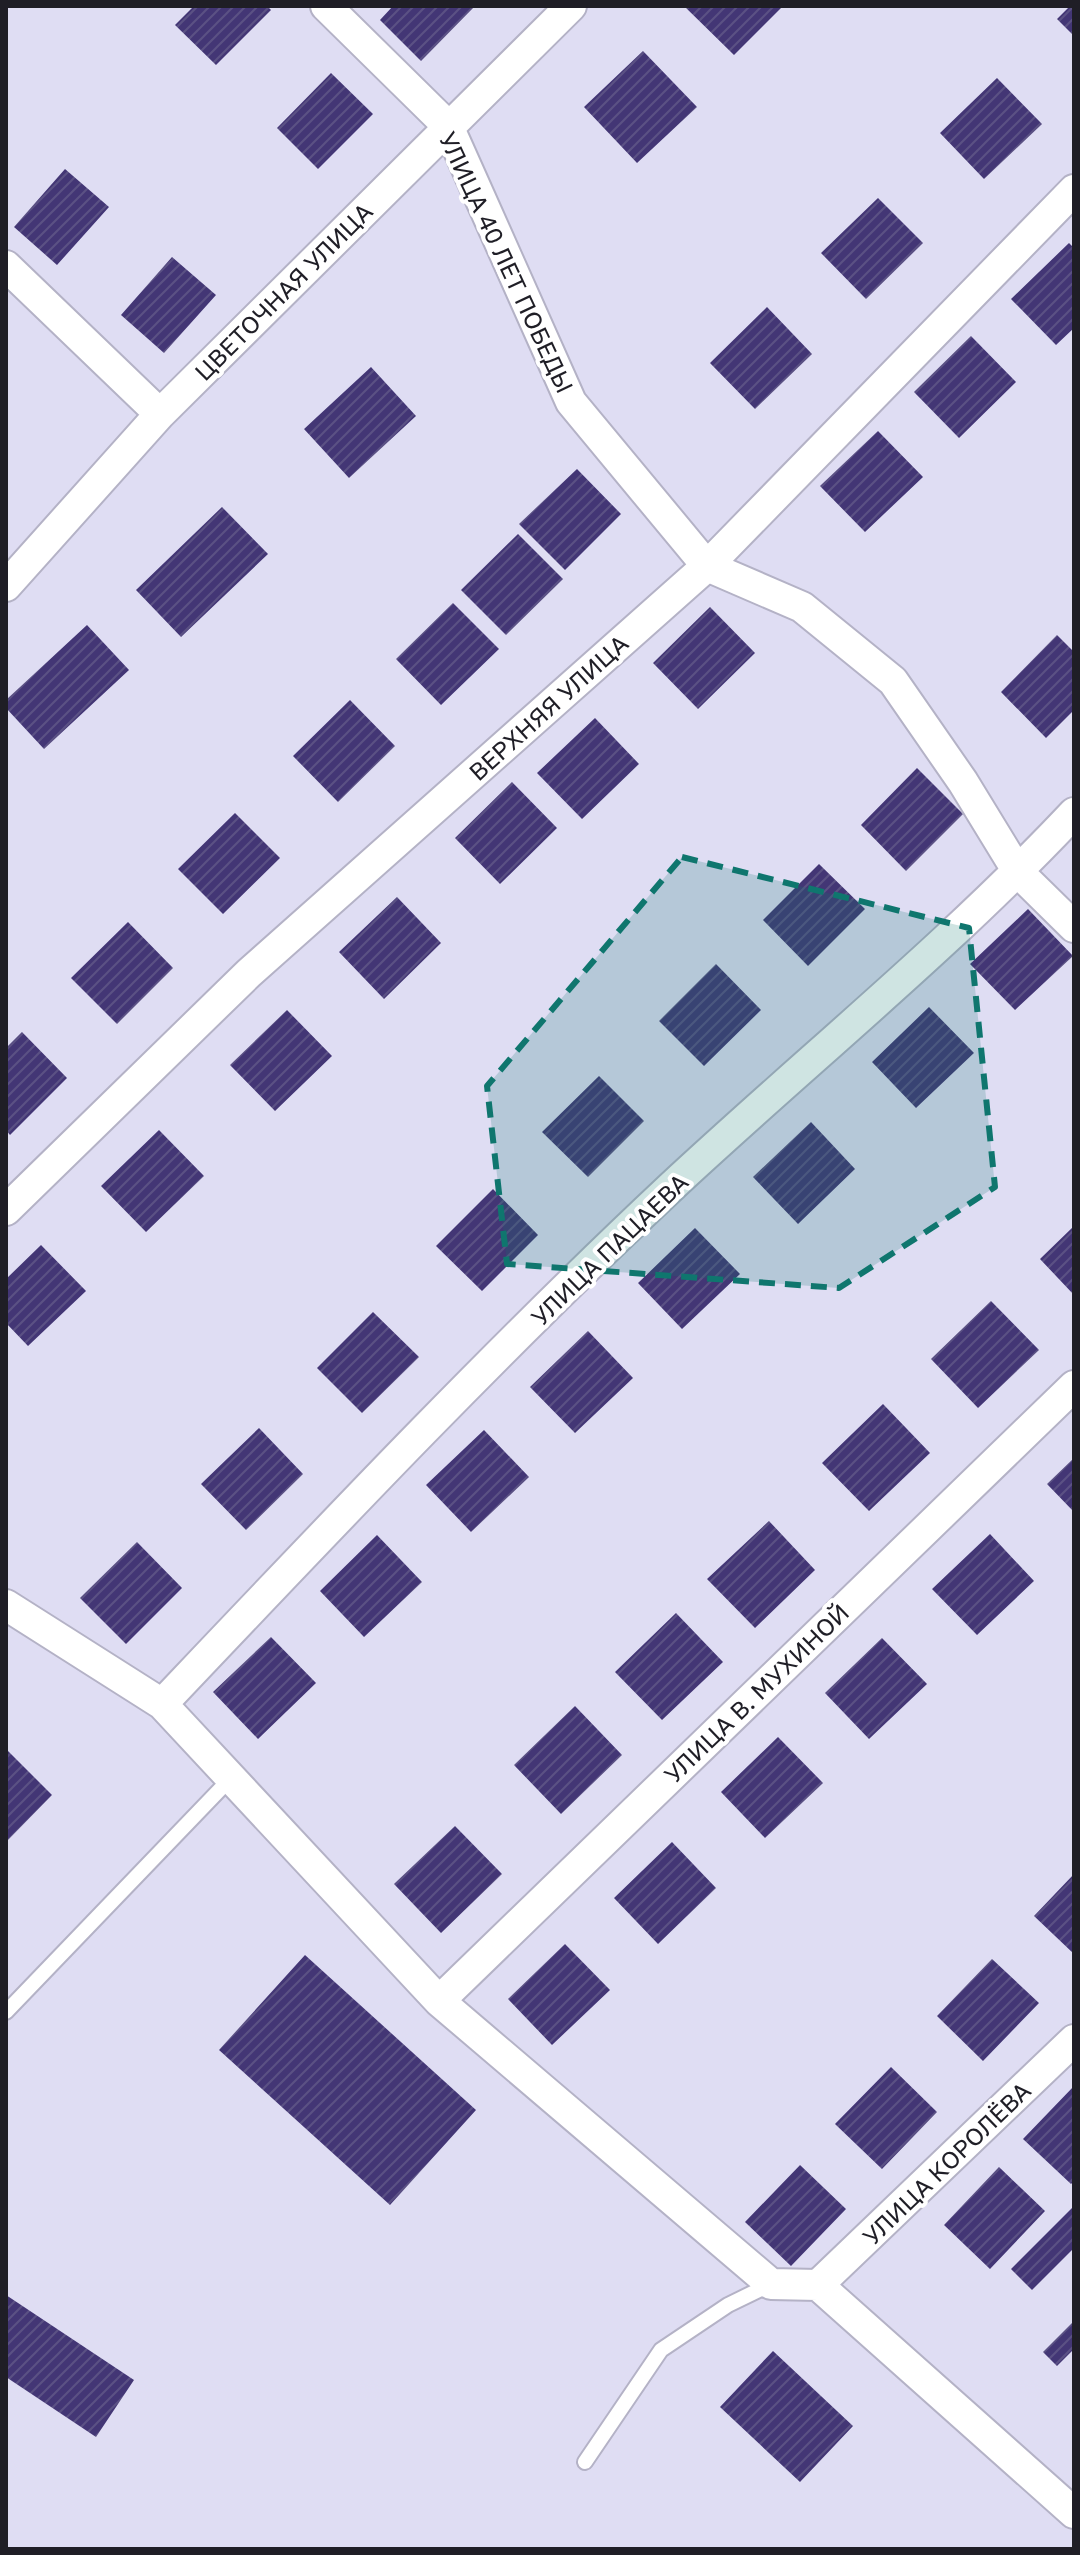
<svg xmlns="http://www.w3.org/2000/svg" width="1080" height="2555" font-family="'Golos Text',sans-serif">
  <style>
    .building { fill: url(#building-hatch) }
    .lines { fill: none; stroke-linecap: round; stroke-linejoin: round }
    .lane-casing { stroke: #b4b2c6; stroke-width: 18 }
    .street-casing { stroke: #b4b2c6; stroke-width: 34 }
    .lane { stroke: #fff; stroke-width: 14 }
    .street { stroke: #fff; stroke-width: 30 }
    .marked { fill: #0f766e; fill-opacity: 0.2; stroke: #0f766e; stroke-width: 6; stroke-dasharray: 16 10; stroke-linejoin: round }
    .labels { text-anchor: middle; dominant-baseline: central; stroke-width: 8; stroke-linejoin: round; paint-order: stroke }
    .street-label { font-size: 24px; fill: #1f1e26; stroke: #fff }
  </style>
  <defs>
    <pattern id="building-hatch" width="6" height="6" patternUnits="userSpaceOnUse" patternTransform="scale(2)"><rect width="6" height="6" fill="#433675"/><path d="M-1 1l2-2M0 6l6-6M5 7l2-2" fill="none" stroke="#5b5184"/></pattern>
  </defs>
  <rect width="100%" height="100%" fill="#dfddf3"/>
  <path class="building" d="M194,6h73l4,4 -55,55 -41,-40z
    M393,6h82l-54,55 -41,-41z
    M684,6h99l-49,49z
    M1070,6h4v30l-17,-17z
    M643,51l54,56 -60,56 -53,-56z
    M331,73l42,41 -55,55 -41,-41z
    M997,78l45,46 -58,55 -44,-46z
    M65,169l44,38 -52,58 -43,-38z
    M878,198l45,45 -57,56 -45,-46z
    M1069,243l5,5v80l-18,17 -45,-46z
    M172,257l44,38 -52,58 -43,-38z
    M767,307l45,47 -57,55 -45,-46z
    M971,336l45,46 -57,56 -45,-46z
    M371,367l45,49 -67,62 -45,-49z
    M878,431l45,46 -58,55 -45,-46z
    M577,469l44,45 -56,56 -46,-46z
    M222,507l46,47 -87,83 -45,-47z
    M518,534l45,45 -57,56 -45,-45z
    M453,603l46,46 -58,56 -45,-46z
    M710,607l45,46 -57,56 -45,-46z
    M87,625l42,45 -85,79 -38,-41v-8z
    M1057,635l17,17v58l-28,28 -45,-46z
    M350,700l45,46 -57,56 -45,-46z
    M595,718l44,46 -57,55 -45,-46z
    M917,768l46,46 -57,57 -45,-46z
    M512,782l45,46 -57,56 -45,-46z
    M235,813l45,45 -57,56 -45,-45z
    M819,864l46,45 -57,57 -45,-46z
    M397,897l44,46 -57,56 -45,-47z
    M1028,909l45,47 -58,54 -45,-46z
    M128,922l45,46 -56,56 -46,-46z
    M716,964l45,46 -57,56 -45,-45z
    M929,1007l45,46 -58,55 -44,-46z
    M287,1010l45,46 -57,55 -45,-46z
    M22,1032l45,46 -57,57 -4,-5v-82z
    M599,1076l45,45 -56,56 -46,-45z
    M811,1122l44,47 -57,55 -45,-47z
    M159,1130l45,46 -58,56 -45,-46z
    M493,1189l45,46 -56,56 -46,-45z
    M1074,1226v69l-34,-36z
    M695,1228l45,46 -58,55 -44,-46z
    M41,1245l45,46 -58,55 -22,-23v-44z
    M991,1301l48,49 -61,58 -47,-49z
    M373,1312l46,45 -57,56 -45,-45z
    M588,1331l45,47 -58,55 -45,-46z
    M883,1404l47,49 -61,58 -47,-48z
    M259,1428l44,46 -57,56 -45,-46z
    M484,1430l45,47 -58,55 -45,-47z
    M1074,1458v54l-27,-28z
    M769,1521l46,49 -60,58 -48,-49z
    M990,1534l44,47 -57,54 -45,-46z
    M377,1535l45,47 -58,55 -44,-46z
    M137,1542l45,46 -56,56 -46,-46z
    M676,1613l47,49 -61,58 -47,-48z
    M271,1637l45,46 -58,56 -45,-47z
    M882,1638l45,46 -58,55 -44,-46z
    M575,1706l47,49 -61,59 -47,-49z
    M778,1737l45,46 -58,55 -44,-46z
    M6,1749l46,46 -46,47z
    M455,1826l47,48 -61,59 -47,-49z
    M672,1842l44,46 -58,56 -44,-46z
    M1074,1874v80l-40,-38z
    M565,1944l45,46 -58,55 -44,-46z
    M305,1955l171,155 -86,95 -171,-155z
    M992,1959l47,44 -56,58 -46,-45z
    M891,2067l46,45 -55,57 -47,-45z
    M1074,2086v95l-3,3 -48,-45z
    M800,2165l46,44 -55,57 -46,-44z
    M999,2167l46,44 -55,58 -46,-44z
    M1074,2206v42l-42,42 -21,-21z
    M6,2295l128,85 -38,57 -90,-60z
    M1074,2321v28l-17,17 -14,-14z
    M773,2351l80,75 -53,56 -80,-75z"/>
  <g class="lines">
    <defs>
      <path id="lane" d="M6,2012l225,-234
        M585,2462l76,-112 67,-45 43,-21"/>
      <path id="street" d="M326,6l122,120 123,276 136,164 95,41 91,74 70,101 55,90 56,55
        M6,266l154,148
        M6,586l154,-172 411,-408
        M6,1210l243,-237 458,-407 367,-376
        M6,1605l156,99 277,297 332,283 47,1 256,228
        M162,1704c166,-175 332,-351 508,-516 134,-125 278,-241 404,-375
        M439,2001l635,-615
        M818,2285l256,-245"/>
    </defs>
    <use href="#lane" class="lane-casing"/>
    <use href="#street" class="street-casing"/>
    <use href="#lane" class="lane"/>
    <use href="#street" class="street"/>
  </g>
  <path class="marked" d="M682,857l287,71 26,259 -156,101 -332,-24 -20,-178z"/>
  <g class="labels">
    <g class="street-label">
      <text transform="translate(507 262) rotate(65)">УЛИЦА 40 ЛЕТ ПОБЕДЫ</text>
      <text transform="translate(283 291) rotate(-45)">ЦВЕТОЧНАЯ УЛИЦА</text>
      <text transform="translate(548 707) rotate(-42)">ВЕРХНЯЯ УЛИЦА</text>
      <text transform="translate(609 1249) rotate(-44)">УЛИЦА ПАЦАЕВА</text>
      <text transform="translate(756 1693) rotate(-44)">УЛИЦА В. МУХИНОЙ</text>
      <text transform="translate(946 2163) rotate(-44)">УЛИЦА КОРОЛЁВА</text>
    </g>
  </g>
  <rect width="1080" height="2555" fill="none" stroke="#1f1e26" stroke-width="16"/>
</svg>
